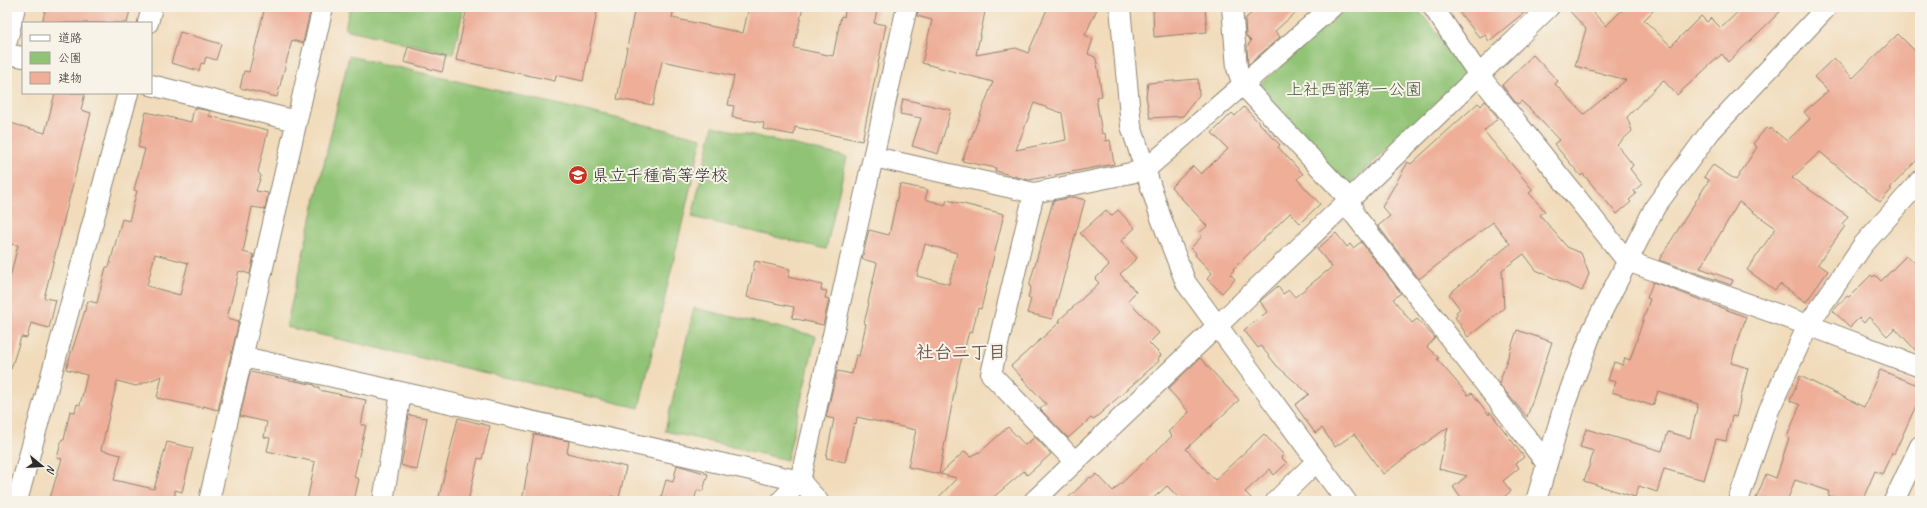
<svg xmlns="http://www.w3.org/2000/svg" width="1927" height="508" font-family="Caveat,'Klee One',sans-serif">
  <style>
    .green { fill: #90c374; stroke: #5e7750 }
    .building { fill: #eeae98; fill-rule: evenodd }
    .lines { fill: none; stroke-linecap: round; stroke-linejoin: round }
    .minor-casing { stroke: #8e8372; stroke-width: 22 }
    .minor { stroke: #fff; stroke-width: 20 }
    .labels { text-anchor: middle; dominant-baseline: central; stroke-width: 4; stroke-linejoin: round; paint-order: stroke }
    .park-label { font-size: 17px; fill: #495941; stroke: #f7f3e8 }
    .poi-label { font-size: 17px; fill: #2b2b2b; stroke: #f7f3e8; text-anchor: start }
    .neighbourhood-label { font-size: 18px; font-weight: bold; fill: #6f5951; stroke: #f7f3e8 }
  </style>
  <rect width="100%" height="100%" fill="#f7f3e8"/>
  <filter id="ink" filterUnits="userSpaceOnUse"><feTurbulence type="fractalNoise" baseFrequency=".025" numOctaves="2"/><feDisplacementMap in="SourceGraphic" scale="8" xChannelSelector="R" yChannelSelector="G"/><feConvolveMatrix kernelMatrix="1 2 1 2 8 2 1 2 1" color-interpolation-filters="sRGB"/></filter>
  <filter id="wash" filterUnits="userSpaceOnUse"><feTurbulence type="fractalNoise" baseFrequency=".012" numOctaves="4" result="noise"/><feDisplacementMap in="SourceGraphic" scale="16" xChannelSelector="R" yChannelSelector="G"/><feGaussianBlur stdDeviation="0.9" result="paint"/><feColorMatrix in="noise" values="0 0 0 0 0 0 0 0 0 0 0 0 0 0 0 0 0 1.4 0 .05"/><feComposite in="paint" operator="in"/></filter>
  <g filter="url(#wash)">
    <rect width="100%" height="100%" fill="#f1dbba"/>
    <path class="green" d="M350,7h114l-11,47 -108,-25z
      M1347,7h69l53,65 -124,117 -87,-96 3,-10z
      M349,56l353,82 -63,270 -353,-81z
      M713,126l134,31 -21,92 -134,-32z
      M694,308l122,28 -29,124 -122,-29z"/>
    <g id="blocks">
      <path class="building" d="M46,7h75l9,3 -3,13h-85z
        M265,7h46l-8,36 -11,-3 -15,57 -37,-9 4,-17 5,1z
        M467,7h131l-15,74 -27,-6 -1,6 -99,-21z
        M635,7h39l-2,11 71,15 6,-26h54l-9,41 39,8 8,-40 3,1 2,-10h32l-4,16 12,2 -24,116 -67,-14 -1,8 -31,-6 1,-6 -32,-6 2,-11 -6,-1 6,-29 -72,-15 -9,44 -36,-6z
        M918,7h68l-10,48 40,-7 12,5 20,-46h50l-13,28 8,4 -5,15 7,3 2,6 5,33 -6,1 6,37 3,-1 1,8 4,-1 4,24 -85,16 -34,-9 1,-3 -34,-7 31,-79 -71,-19 10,-43 -15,-4zM1034,103l28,10 4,27 -50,10z
        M1157,7h48l2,25 -53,5 -1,-27h4z
        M1258,7h44l-27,24 5,6 -32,28 -1,-18 4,-6 -5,-5 -1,-17z
        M1455,7h76l-42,34 -4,-6 -5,3z
        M1566,7h22l18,19 19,-19h32l-13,13 27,26 30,-30 6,6 4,-4 10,10 22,-21h42l-57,55 -6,-8 -45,41 -14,-15 -36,37 5,14 -15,14 16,20 -3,4 12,15 -8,7 2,3 -7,6 2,2 -14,12 -34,-40 -2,2 -27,-32 5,-4 -30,-32 -8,-7 -3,3 -3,-2 -13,-17 31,-30 25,26 -3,3 29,30 42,-34 -51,-14 11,-37z
        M180,32l41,12 -5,16 -10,-3 -2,7 -3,-1 -2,8 -28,-8z
        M1898,34l22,22v101l-30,31 2,1 -12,13 -60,-50 -28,26 56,38 -6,8 3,2 -27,38 10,7 -22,31 -26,-18 -5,6 -28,-20 29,-42 -37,-26 -39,66 33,12 -2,5 -72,-25 50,-80 -5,-3 9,-12 23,15 21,-33 -4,-3 13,-16 4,2 1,-2 16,13 23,-22 -6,-7 24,-21 -14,-14 20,-19 19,20z
        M408,47l38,10 -4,15 -38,-10z
        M1198,79l1,16 -16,21 -33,2 -4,-22 2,-13z
        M55,93h30l-4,17 10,3 -47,185 12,2 -7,28 -18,-5 -4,15 -6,-1 -10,32h-4v-79l11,-45 -11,-1v-122l38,11z
        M903,99l48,11 -13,44 -26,-8 9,-28 -21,-4z
        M1485,101l13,17 -14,13 49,59 -4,3 16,18 -5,4 27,32 14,6 8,21 -7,17 -46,-21 -12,-16 -22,16 2,38 -36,29 -13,-20 3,-2 -2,-3 4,-3 -11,-15 61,-50 -17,-22 -74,57 -41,-53 12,-10 -8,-9 26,-45 3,2 67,-61 3,3z
        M1244,107l36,38 -2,2 25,27 -6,5 23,25 -20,19 -10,-10 -57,56 1,1 -4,4 5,5 -13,14 -15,-14 5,-6 -17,-18 1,-2 -5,-5 11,-12 -3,-3 8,-7 -36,-39 22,-21 8,8 27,-25 -16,-16 20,-20 3,3z
        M194,108l16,3 -1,5 59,14 -10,42 3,4 -5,15 12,2 -3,16 -13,-2 -9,45 11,3 -4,19 -11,-3 -12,47 12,3 -21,89 -15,-4v2l-46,-10 5,-22 -26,10 -19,-5 -16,69 20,5 -7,25 40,9 13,-47 26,6 -11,44 -7,-2v11h-126l13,-42 -5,-1 5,-19 2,1 6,-29 5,1 2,-8 3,1 7,-30 -21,-6 22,-68 9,2 9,-36h3l13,-48 7,2 8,-30 -3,-1 11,-41 -7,-2 8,-35 45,10zM155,254l33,9 -8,32 -33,-9z
        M900,184l28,6 -3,9 20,6 2,-5 57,14 -23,95 -3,-1 -6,25 -3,-1 -11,40 -19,102 -31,-7 8,-37 -59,-13 -1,7 -2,-1 -9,39 -19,-4 8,-39 -8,-2 11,-46 15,3 4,-19 3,1 7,-32 -2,-1 5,-20h-1l9,-40 -15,-4 7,-29 20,5zM925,244l32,9 -8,31 -32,-8z
        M1074,197l11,3 -33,119 -25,-6 4,-14 -3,-1 3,-11 -2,-1 24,-85z
        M1106,210l5,6 7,-6 17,18 -14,13 16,17 -17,16 16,18 -8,8 31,33 -10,10 12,12 -3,4 1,2 -66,59 -2,-2 -23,20 -28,-29 6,-5 -35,-38 50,-45h-3l41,-38 -4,-4 14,-14 -29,-32z
        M1336,233l11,14 3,-3 3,4 8,-6 40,51 -8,6 19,24 5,-4 18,19 -8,9 12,11 -2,1 31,36 4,-2 17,22 1,-3 34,45 -8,6 3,5 -16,13 8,10 -12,10h-36l-10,-14 14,-11 -28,-7 9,-42 -65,47 -29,-40 -19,13 -13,-19 -7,5 -20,-28 14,-11 -32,-28 -16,-20 -3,2 -14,-18 23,-18 -7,-11 18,-15 5,8 6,-4 6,7 37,-30 -15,-18z
        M1906,256l14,10v89l-25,-27 -8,8 -18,-19 -5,6 -5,-5 -9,9 -17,-16 14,-15 2,1 22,-22 2,2 2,-2 6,6z
        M755,261l35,8 -2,8 34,8 -1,5 6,1 -2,7 4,1 -6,26 -31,-7 2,-11 -47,-10z
        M1653,282l93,35 -15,46 17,5 -12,49 -4,-1 -6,25 -10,-2 -12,41 -40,-11 -7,23 -18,-6 -4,11 -51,-16 10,-30 -14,-4 6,-18 76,22 6,-19 22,6 8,-34 -40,-13 -5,15 -41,-14 4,-10 -8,-2 6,-18 9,3 2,-7 5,2 20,-61 -3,-1z
        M1517,330l35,12 -25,75 -28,-33z
        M1200,358l39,42 -53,49 29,31 49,-46 20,21 -3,2 6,6 -13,12 -4,-6 -25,23 9,9h-72l-15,-15 -17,15h-85l25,-24 2,1 5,-4 16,17 59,-55 -4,-4 21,-20 -21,-23z
        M1880,370l40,16v11l-26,57 -2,-1 -10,21 -7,-3 -13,30h-20l-14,-6 1,-4 -34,-11 -8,21h-32l11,-27 10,4 13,-40 -2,-1 13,-32 -10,-4 10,-25 64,31z
        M250,372l65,13v2h4v3l47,10 -5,25h5l-12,52 5,2 -5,22h-47l8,-39 -48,-11 3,-13 -6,-1 3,-15 -27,-6z
        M409,415l18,3 -10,52 -16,-5 6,-29h-1z
        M458,418l32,8 -8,33 -4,-1 -10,43h-30z
        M1008,427l17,18 10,-8 16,17 -24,21 -3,-4 -35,30h-54l22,-23 -17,-4 25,-23 6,6 7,-5 1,1z
        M534,434l35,7 -2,12 59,14 -7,31 -8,-2 -1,5h-88z
        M677,465l31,9 -5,17 -6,-1 -3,11h-34l6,-21 7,2z"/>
    </g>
  </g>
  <g filter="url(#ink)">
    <use href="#blocks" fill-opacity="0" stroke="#8e8372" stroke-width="1"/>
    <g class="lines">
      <defs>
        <path id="minor" d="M1120,7l11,119 30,92 25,65 160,218
          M1232,7l5,61 6,17 107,115 4,14 193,250
          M1433,7l46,68 148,186 181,64 112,42
          M148,23l4,-16
          M7,41l8,-34
          M7,54l16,3
          M151,85l145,36
          M874,157l160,36 111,-23 187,-163
          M1034,193l-43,181 84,88
          M243,357l557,124 107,-474
          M17,501l111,-408
          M209,501l114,-494
          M383,501l18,-108
          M781,501l19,-20 18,20
          M1034,501c172,-165 345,-328 515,-494
          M1276,501l41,-40
          M1536,501l28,-95 29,-77 62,-122 55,-75 117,-125
          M1738,501l31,-91 39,-85 55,-80 57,-64
          M1894,501l26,-55"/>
      </defs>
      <use href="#minor" class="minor-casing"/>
      <use href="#minor" class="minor"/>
    </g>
  </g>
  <defs>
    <symbol id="school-disc" viewBox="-11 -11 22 22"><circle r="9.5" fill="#c8321e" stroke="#f7f3e8"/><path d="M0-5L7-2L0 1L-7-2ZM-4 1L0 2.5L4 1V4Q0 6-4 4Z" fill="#fff"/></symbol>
  </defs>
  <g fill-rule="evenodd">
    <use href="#school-disc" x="567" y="164" width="22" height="22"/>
  </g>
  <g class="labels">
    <g class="park-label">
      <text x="1354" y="89">上社西部第一公園</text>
    </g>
    <g class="poi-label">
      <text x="592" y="175">県立千種高等学校</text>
    </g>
    <g class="neighbourhood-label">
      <text x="961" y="352">社台二丁目</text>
    </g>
  </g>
  <rect width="1927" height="508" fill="none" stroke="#f7f3e8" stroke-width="24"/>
  <rect x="22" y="22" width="130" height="72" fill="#f7f3e8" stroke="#a5a39c"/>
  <rect x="30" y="35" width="20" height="6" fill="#ffffff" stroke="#a5a39c"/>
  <text x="58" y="42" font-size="12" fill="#2b2b2b">道路</text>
  <rect x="30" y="52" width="20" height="12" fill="#90c374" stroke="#a5a39c"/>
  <text x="58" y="62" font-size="12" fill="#2b2b2b">公園</text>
  <rect x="30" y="72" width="20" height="12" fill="#eeae98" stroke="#a5a39c"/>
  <text x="58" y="82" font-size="12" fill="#2b2b2b">建物</text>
  <g transform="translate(42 466) rotate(108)" stroke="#f7f3e8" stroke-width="3" paint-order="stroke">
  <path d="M0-3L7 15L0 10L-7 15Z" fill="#2b2b2b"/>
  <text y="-6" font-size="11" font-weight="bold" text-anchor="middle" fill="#2b2b2b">N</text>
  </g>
</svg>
